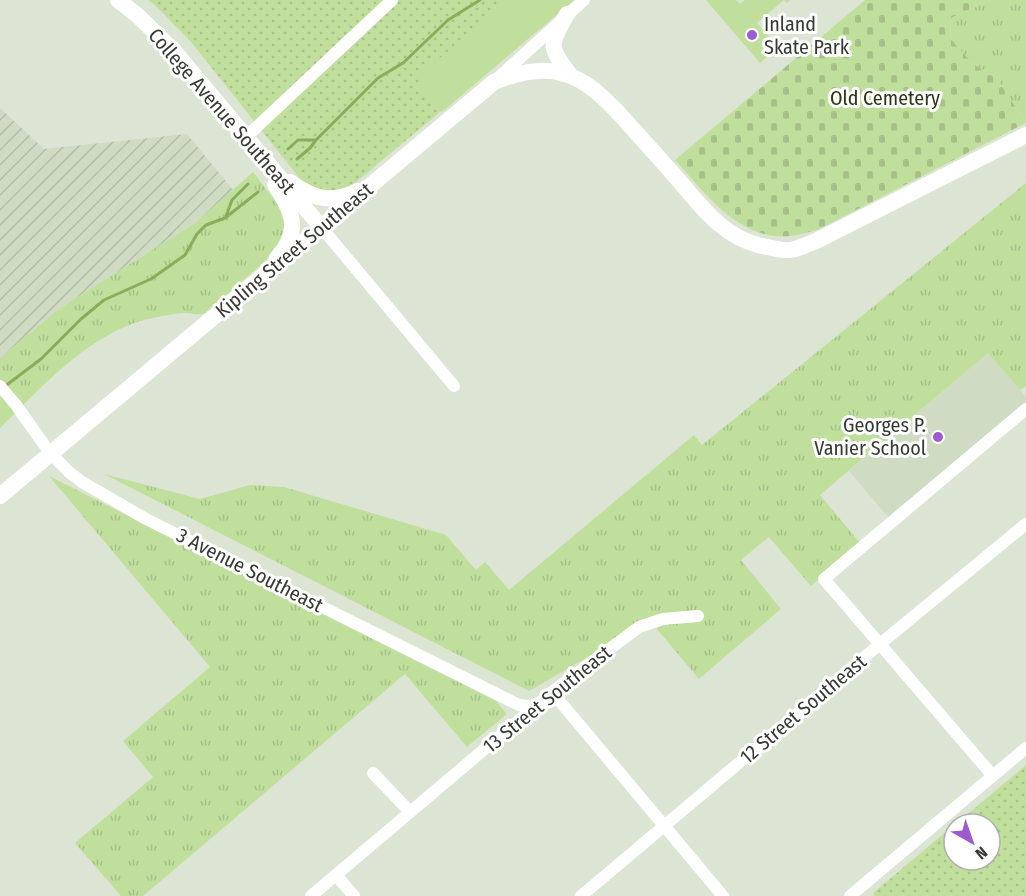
<svg xmlns="http://www.w3.org/2000/svg" width="1026" height="896" font-family="'Fira Sans Condensed',sans-serif">
  <style>
    .built { fill: #cfdbc3 }
    .industrial { fill: url(#industrial-furrows) }
    .grass { fill: url(#grass-tufts) }
    .cemetery { fill: url(#cemetery-stones) }
    .park { fill: url(#park-dots) }
    .pitch { fill: #c0df9c }
    .lines { fill: none; stroke-linecap: round; stroke-linejoin: round }
    .stream { stroke: #89ad5a; stroke-width: 3 }
    .street { stroke: #fff; stroke-width: 12 }
    .secondary { stroke: #fff; stroke-width: 16 }
    .poi-dot { fill: #9e5bd0; stroke: #fff; stroke-width: 2 }
    .labels { text-anchor: middle; dominant-baseline: central; stroke-width: 6; stroke-linejoin: round; paint-order: stroke }
    .poi-label { font-size: 20px; fill: #363a33; stroke: #fff; text-anchor: start }
    .park-label { font-size: 20px; fill: #293714; stroke: #fff }
    .street-label { font-size: 20px; fill: #363a33; stroke: #fff }
  </style>
  <defs>
    <pattern id="industrial-furrows" width="10" height="10" patternUnits="userSpaceOnUse" patternTransform="scale(1.5)"><rect width="10" height="10" fill="#cfdbc3"/><path d="M-1 1l2-2M0 10L10 0M9 11l2-2" fill="none" stroke="#b2bda8"/></pattern>
    <pattern id="grass-tufts" width="24" height="20" patternUnits="userSpaceOnUse" patternTransform="scale(1.5)"><rect width="24" height="20" fill="#c0df9c"/><path d="M3 7l-1-3M5 7V3M7 7l1-3M15 17l-1-3M17 17v-4M19 17l1-3" fill="none" stroke="#a6c087"/></pattern>
    <pattern id="cemetery-stones" width="16" height="16" patternUnits="userSpaceOnUse" patternTransform="scale(1.5)"><rect width="16" height="16" fill="#c0df9c"/><path d="M2 7V4a2 2 0 0 1 4 0v3zM10 15v-3a2 2 0 0 1 4 0v3z" fill="#a6c087"/></pattern>
    <pattern id="park-dots" width="8" height="8" patternUnits="userSpaceOnUse" patternTransform="scale(1.5)"><rect width="8" height="8" fill="#c0df9c"/><path d="M2 2h.1M6 6h.1" fill="none" stroke="#a6c087" stroke-width="1.8" stroke-linecap="round"/></pattern>
  </defs>
  <rect width="100%" height="100%" fill="#dce5d4"/>
  <path class="built" d="M988,353l38,44v5l-137,116 -40,-47z"/>
  <path class="industrial" d="M0,108l44,41 143,-15 46,56 -38,33 -135,85 -60,50z"/>
  <path class="grass" d="M991,0h35v123l-29,-44 -25,-16 -22,-25 1,-20z
    M253,172l32,42 2,14 -5,11 -20,25 -57,49c-9,3 -10,0 -18,0 -7,-1 -42,6 -50,9 -55,19 -96,66 -137,106v-70l60,-50 135,-85z
    M1026,183v203l-6,4 -32,-37 -168,142 41,49 -50,42 -42,-49 -28,23 40,49 -82,70 -49,-58 -121,70 -425,-217 96,25 50,-14 34,2 162,48 30,35 9,-8 24,28 185,-155 8,10z
    M49,476l447,225 11,13 -40,33 -62,-73 -262,222h-22l-46,-53 78,-66 -30,-36 87,-74z"/>
  <path class="cemetery" d="M865,0h126l-40,18 -1,20 22,25 25,16 29,44 -209,107c-9,2 -18,5 -27,6 -51,5 -85,-43 -115,-76z"/>
  <path class="park" d="M148,0h426l-218,182c-20,13 -38,12 -56,-3l-108,-136 -35,-36z
    M1026,765v131h-151l-2,-3 81,-68v35h36v-36h-34z"/>
  <path class="pitch" d="M508,0h66l-132,112 -23,-27 3,-12z
    M706,0h30l4,4 5,-4h46l-4,3 -3,-3 -27,23 21,24 -18,16z"/>
  <g class="lines">
    <path class="stream" d="M288,149l10,-9h18
      M297,159l13,-11 6,-8 62,-62 25,-15 45,-43 32,-20
      M226,216l6,-16 16,-16
      M4,387l37,-28 40,-40 23,-19 47,-21 34,-24 12,-21 9,-9 19,-7 33,-26"/>
    <path class="street" d="M498,78l86,-78
      M246,137l146,-137
      M321,227l133,159
      M0,386l16,19 34,48 19,19 13,10 64,37 373,186 16,2
      M552,692l171,204
      M373,773l37,39
      M993,776l-169,-197 202,-170
      M336,875l18,21
      M311,896l241,-204 87,-65 24,-8 35,-3
      M581,896l299,-252 146,-120
      M850,896l176,-148"/>
    <path class="secondary" d="M118,0l19,15 38,37 146,175
      M567,14c-18,33 -19,31 4,62
      M290,182c24,17 40,22 68,9
      M275,184c17,28 27,46 2,74
      M0,496l494,-414c67,-27 95,-3 138,46 19,21 37,41 55,62 20,24 40,47 71,55 10,2 22,6 32,5 9,-1 18,-6 26,-9l210,-106"/>
  </g>
  <g class="poi-dot">
    <circle cx="752" cy="35" r="6"/>
    <circle cx="938" cy="437" r="6"/>
  </g>
  <g class="labels">
    <g class="poi-label">
      <text x="764" y="24">Inland<tspan x="764" dy="23">Skate Park</tspan></text>
      <text x="926" y="425" text-anchor="end">Georges P.<tspan x="926" dy="23">Vanier School</tspan></text>
    </g>
    <g class="park-label">
      <text x="885" y="98">Old Cemetery</text>
    </g>
    <g class="street-label">
      <text transform="translate(222 111) rotate(49)">College Avenue Southeast</text>
      <text transform="translate(294 250) rotate(-40)">Kipling Street Southeast</text>
      <text transform="translate(250 570) rotate(27)">3 Avenue Southeast</text>
      <text transform="translate(547 699) rotate(-39)">13 Street Southeast</text>
      <text transform="translate(803 709) rotate(-40)">12 Street Southeast</text>
    </g>
  </g>
  <g transform="translate(972 842) rotate(140)"><circle r="28" fill="#ffffff" stroke="#afb0ad" stroke-width="1.5"/>
  <path d="M0-4.5L10 22L0 15L-10 22Z" fill="#9e5bd0"/>
  <text y="-9" font-size="16" font-weight="bold" text-anchor="middle" fill="#363a33">N</text>
  </g>
</svg>
